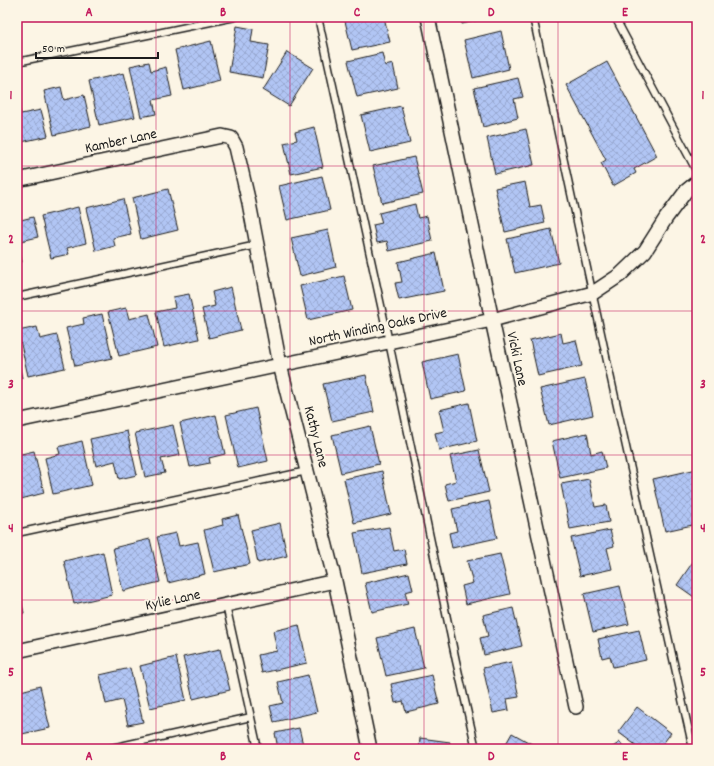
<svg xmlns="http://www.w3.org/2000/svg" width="714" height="766" font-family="Dekko,sans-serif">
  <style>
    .building { fill: url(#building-cross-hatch); stroke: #1c1c1c }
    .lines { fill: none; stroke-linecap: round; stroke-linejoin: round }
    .lane-casing { stroke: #1c1c1c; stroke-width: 9 }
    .street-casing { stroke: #1c1c1c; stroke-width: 16 }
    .lane { stroke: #fcf5e5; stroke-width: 6 }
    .street { stroke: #fcf5e5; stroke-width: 13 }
    .grid { fill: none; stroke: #c2185b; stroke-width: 1; stroke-opacity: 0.55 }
    .labels { text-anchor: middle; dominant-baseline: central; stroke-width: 4; stroke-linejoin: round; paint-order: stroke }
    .street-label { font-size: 15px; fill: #1c1c1c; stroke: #fcf5e5 }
    .neatline { fill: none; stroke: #c2185b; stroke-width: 1.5 }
    .grid-label { font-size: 13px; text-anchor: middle; font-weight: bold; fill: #c2185b }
  </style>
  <defs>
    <pattern id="building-cross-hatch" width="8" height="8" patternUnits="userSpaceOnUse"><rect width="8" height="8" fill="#b1c5f4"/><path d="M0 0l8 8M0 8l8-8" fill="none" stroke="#98a9d1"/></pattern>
  </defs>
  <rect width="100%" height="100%" fill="#fcf5e5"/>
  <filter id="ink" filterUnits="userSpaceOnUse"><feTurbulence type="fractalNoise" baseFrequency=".025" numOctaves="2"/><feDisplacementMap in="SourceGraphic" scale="8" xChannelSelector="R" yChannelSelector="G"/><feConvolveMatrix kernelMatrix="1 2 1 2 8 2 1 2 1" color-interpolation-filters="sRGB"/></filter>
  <g filter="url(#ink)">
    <path class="building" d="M344,17h40l6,25 -38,8z
      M460,17h31l-29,7z
      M237,26l16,3 -2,13 18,3 -6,33 -34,-6z
      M501,31l8,38 -36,9 -9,-38z
      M211,41l9,40 -36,9 -9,-40z
      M287,52l26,16 -24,38 -26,-16z
      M382,53l3,13 8,-2 5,24 -41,9 -9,-36z
      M149,62l2,9 15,-4 6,29 -19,4 3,14 -15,3 -11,-51z
      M607,62l50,94 -23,13 2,4 -23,13 -12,-23 5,-3 -40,-75z
      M124,73l11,44 -36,8 -10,-44z
      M518,78l5,19 -9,2 4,19 -35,9 -9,-39z
      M61,87l3,13 20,-5 7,31 -37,9 -10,-44z
      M17,102l4,12 20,-4 7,26 -31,7z
      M401,106l9,37 -40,9 -9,-37z
      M314,127l9,40 -32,7 -7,-31 13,-3 -2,-8z
      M526,129l8,36 -39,9 -8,-36z
      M414,157l9,37 -41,9 -9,-37z
      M322,176l8,34 -43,10 -8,-34z
      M525,182l5,25 11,-2 4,18 -40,9 -10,-44z
      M168,189l10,41 -37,9 -9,-41z
      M123,199l8,35 -18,4 2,8 -19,5 -10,-43z
      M415,204l3,14 9,-2 5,25 -43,10 -2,-10 -10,2 -4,-18 9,-2 -3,-10z
      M78,207l8,36 -19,5 2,6 -18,4 -10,-42z
      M33,217l5,20 -21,5 5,20 -5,1v-42z
      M551,229l8,34 -44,10 -8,-34z
      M328,230l8,37 -36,9 -9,-38z
      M436,253l8,38 -45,9 -4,-17 7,-1 -4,-20z
      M344,276l8,34 -44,10 -8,-34z
      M231,287l10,43 -32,8 -7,-29 13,-3 -3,-14z
      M189,294l10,45 -35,8 -8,-35 19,-4 -2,-11z
      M126,308l3,11 20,-5 8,33 -38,9 -11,-44z
      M102,314l10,44 -37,8 -9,-38 18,-4 -1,-6z
      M37,327l3,12 17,-4 8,33 -37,8 -10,-45z
      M561,333l2,10 13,-3 6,26 -44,10 -8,-36z
      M458,354l8,37 -36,8 -8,-37z
      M17,355l5,23 -5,1z
      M366,375l8,37 -42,9 -9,-37z
      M585,379l8,36 -44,10 -9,-36z
      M469,403l8,38 -38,9 -4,-17 9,-2 -5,-21z
      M256,408l12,53 -30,7 -12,-53z
      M216,415l9,39 -16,4 1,5 -20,4 -10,-44z
      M173,425l7,30 -19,4 4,14 -20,4 -10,-44z
      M370,426l9,38 -38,9 -9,-38z
      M127,431l10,44 -18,4 -4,-18 -19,5 -6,-27z
      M587,433l4,21 11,-3 4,17 -46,10 -8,-37z
      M82,441l10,44 -39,9 -8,-36 15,-4 -2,-7z
      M479,450l10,42 -40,9 -4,-17 11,-3 -6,-25z
      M34,451l10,42 -27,7v-45z
      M697,469v55l-32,7 -12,-52z
      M382,471l9,43 -37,9 -10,-44z
      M589,479l6,28 11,-2 3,17 -39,7 -9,-45z
      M489,501l8,37 -45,10 -3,-15 8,-2 -5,-22z
      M238,515l12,49 -36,8 -10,-42 19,-5 -1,-6z
      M280,523l7,33 -29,7 -7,-33z
      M389,527l5,24 10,-2 3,15 -45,9 -8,-40z
      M610,530l4,16 -7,2 5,21 -32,7 -9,-38z
      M176,533l3,13 19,-4 7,32 -37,9 -11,-46z
      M150,539l10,43 -37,9 -10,-43z
      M103,552l9,43 -38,9 -10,-43z
      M500,554l10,40 -44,10 -4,-18 11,-3 -6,-22z
      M697,556v43l-20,-14z
      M409,573l4,17 -8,2 3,12 -36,8 -7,-29z
      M17,583l7,30 -7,2z
      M620,586l9,38 -36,8 -9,-38z
      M513,608l9,38 -38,9 -4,-17 8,-2 -5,-21z
      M299,625l8,38 -45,10 -4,-18 19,-4 -4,-20z
      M415,629l9,39 -38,8 -9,-38z
      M639,630l7,30 -33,7 -3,-11 -8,2 -4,-19z
      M220,649l10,41 -37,9 -10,-42z
      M176,657l10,43 -36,8 -10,-42z
      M511,662l8,35 -12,2 2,11 -16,3 -10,-45z
      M130,668l13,54 -15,3 -6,-25 -16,4 -6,-29z
      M308,675l9,37 -43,10 -4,-16 13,-3 -5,-21z
      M432,675l7,29 -33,8 -3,-11 -8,2 -4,-19z
      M40,686l10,42 -33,7v-43z
      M637,707l34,26 -12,16h-18l-23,-17z
      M299,728l5,21h-26l-3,-16z
      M512,733l27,15v1h-36z
      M420,738l30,4 -1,7h-30z
      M620,742l5,7h-15z"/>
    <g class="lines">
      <defs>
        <path id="lane" d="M318,17l71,325 67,319 20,88
          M533,17l74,344 86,388
          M616,17l1,4 80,151
          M17,62l218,-45
          M17,297l240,-52
          M17,533l290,-62
          M226,605l32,144
          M107,749l144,-32"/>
        <path id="street" d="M428,17l64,303 84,387
          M17,180l205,-44 9,2 5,9 13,56 31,162 55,216 34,163
          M17,421l475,-101 101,-27 27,-18 25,-24 21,-33 20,-27 11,-9
          M17,651l318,-70"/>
      </defs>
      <use href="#lane" class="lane-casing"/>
      <use href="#street" class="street-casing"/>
      <use href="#lane" class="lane"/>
      <use href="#street" class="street"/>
    </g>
  </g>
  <path class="grid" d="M156,17v732M290,17v732M424,17v732M558,17v732M17,166h680M17,311h680M17,455h680M17,600h680"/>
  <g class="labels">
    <g class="street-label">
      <text transform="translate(121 142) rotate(-12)">Kamber Lane</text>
      <text transform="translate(378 328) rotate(-12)">North Winding Oaks Drive</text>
      <text transform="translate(516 359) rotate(78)">Vicki Lane</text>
      <text transform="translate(315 437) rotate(76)">Kathy Lane</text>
      <text transform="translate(173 601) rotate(-12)">Kylie Lane</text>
    </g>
  </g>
  <rect width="714" height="766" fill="none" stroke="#fcf5e5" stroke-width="44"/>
  <path d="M36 52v6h122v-6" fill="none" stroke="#1c1c1c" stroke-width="2"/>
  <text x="42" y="52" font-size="12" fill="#1c1c1c" stroke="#fcf5e5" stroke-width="3" paint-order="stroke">50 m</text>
  <rect x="22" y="22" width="670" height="722" class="neatline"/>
  <g class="grid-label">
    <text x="89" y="16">A</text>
    <text x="223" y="16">B</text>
    <text x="357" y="16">C</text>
    <text x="491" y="16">D</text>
    <text x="625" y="16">E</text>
    <text x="11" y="99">1</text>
    <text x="703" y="99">1</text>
    <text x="11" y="243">2</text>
    <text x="703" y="243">2</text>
    <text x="11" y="388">3</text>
    <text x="703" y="388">3</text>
    <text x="11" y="532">4</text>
    <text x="703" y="532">4</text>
    <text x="11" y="676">5</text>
    <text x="703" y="676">5</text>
    <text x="89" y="760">A</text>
    <text x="223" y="760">B</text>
    <text x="357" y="760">C</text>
    <text x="491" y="760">D</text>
    <text x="625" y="760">E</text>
  </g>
</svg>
